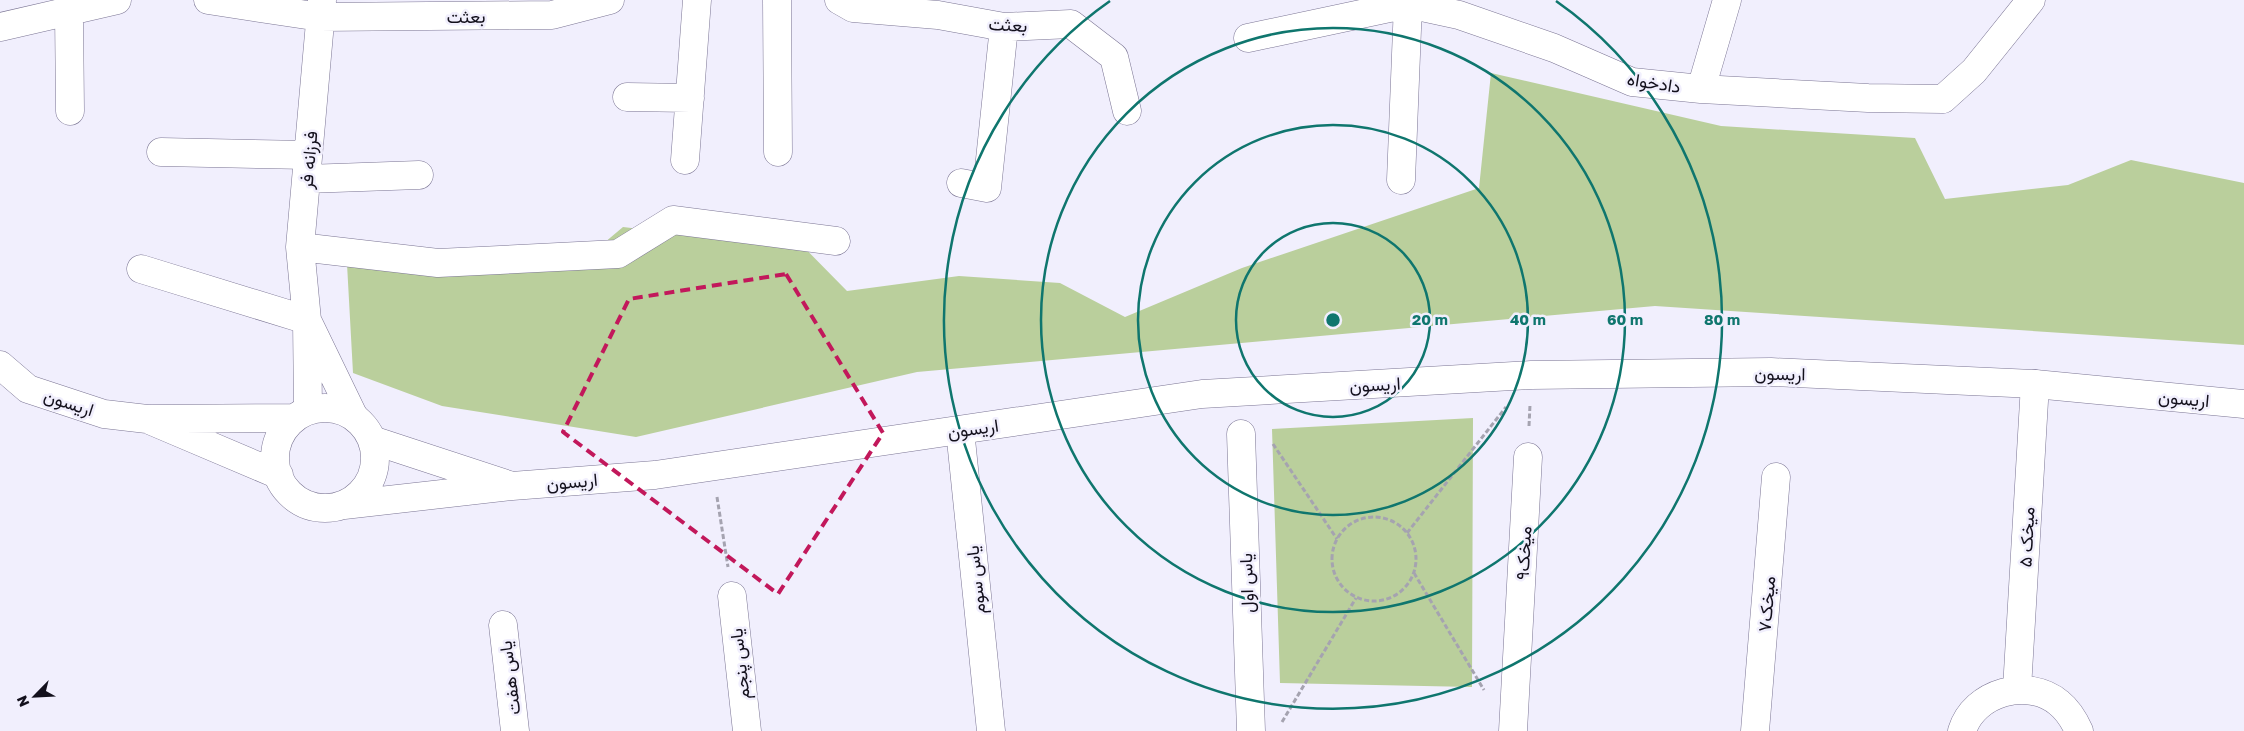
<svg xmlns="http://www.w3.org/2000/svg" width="2244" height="731" font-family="'Golos Text',Vazirmatn,sans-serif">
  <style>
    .green { fill: #bacf9c }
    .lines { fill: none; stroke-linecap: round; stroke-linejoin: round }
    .minor-casing { stroke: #7b7594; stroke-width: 29 }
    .major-casing { stroke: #7b7594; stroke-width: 29 }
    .path { stroke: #a5a3b0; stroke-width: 3; stroke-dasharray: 5 2.5; stroke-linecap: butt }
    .minor { stroke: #fff; stroke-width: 28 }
    .major { stroke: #fff; stroke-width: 28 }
    .marked { fill: none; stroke: #c2185b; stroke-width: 4; stroke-dasharray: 10 6; stroke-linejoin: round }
    .ring { fill: none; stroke: #0f766e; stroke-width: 2.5 }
    .labels { text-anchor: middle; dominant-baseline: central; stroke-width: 5; stroke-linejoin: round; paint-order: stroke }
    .street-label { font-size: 18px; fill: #13101c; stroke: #f1effd }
    .centre { fill: #0f766e; stroke: #f1effd; stroke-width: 2.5 }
    .ring-label { font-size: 15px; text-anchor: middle; font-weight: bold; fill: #0f766e; stroke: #f1effd; stroke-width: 5; stroke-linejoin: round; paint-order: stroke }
  </style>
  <rect width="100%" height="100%" fill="#f1effd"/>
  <path class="green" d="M1491,73l230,53 194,12 30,61 123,-14 63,-25 113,23v162l-589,-39 -738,66 -281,65 -194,-31 -89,-33 -6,-109h232l44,-37 67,8 94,-8 63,64 112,-15 101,7 65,34 117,-49 237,-80z
    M1473,418l-1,269 -192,-4 -8,-254z"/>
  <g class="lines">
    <defs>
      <path id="minor" d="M208,0l112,17 232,-2 58,-15
        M777,0l1,152
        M839,0l14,8 85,7 66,12 67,-3 43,33 13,54
        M69,12l1,99
        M0,27l117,-27
        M1248,38l160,-34 51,11 95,33 78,34 69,7 167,9 75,1 31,-28 57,-71
        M1701,89l26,-89
        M627,97l63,1
        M161,152l147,3
        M685,160l12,-160
        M306,179l113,-4
        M1401,180l7,-176
        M961,183l26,5 17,-161
        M300,247l138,16 180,-9 55,-34 163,21
        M141,269l166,51 -7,-73 22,-247
        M308,410l-1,-90 46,95
        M960,430l31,301
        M1241,434l10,297
        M732,596l15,135
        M503,625l12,106
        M2017,689l18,-305
        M1513,731l15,-274
        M1755,731l21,-254
        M1962,731c12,-39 66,-54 97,-28 10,8 15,17 20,28"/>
      <path id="major" d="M0,365l28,24 76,25 43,5
        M275 458a50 50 0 1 1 100 0a50 50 0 1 1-100 0Z
        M279,475l-132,-56 147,-1
        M512,486l143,-11 547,-81 329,-19 240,-3 264,12 209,20
        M344,505l168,-19 -140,-46"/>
    </defs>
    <use href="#minor" class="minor-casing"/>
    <use href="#major" class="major-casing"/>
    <path class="path" d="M1529,426l1,-21
      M1273,444l64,95
      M717,497l11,70
      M1332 559a42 42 0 1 1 84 0a42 42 0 1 1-84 0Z
      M1407,533l99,-126
      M1414,573l70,117
      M1282,722l74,-124"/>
    <use href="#minor" class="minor"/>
    <use href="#major" class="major"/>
  </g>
  <path class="marked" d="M786,274l97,159 -105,161 -215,-162 66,-133z"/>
  <g class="ring">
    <circle cx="1333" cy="320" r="97"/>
    <circle cx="1333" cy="320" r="195"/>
    <circle cx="1333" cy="320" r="292"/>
    <path d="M1556 1A389 389 0 1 1 1110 1"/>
  </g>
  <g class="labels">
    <g class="street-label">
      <text transform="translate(466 16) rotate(-1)">بعثت</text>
      <text transform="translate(1008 24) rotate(3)">بعثت</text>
      <text transform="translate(1654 82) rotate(9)">دادخواه</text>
      <text transform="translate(308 160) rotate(-85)">فرزانه فر</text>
      <text transform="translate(1780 373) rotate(1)">اریسون</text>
      <text transform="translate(1375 384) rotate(-3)">اریسون</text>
      <text transform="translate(2184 398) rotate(5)">اریسون</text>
      <text transform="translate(69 402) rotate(18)">اریسون</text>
      <text transform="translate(973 428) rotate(-8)">اریسون</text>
      <text transform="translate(572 481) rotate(-5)">اریسون</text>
      <text transform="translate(2026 537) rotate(-87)">میخک ۵</text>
      <text transform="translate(1523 553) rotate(-87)">میخک۹</text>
      <text transform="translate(975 580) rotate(-96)">یاس سوم</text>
      <text transform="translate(1246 583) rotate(-92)">یاس اول</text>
      <text transform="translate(1766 604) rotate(-85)">میخک۷</text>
      <text transform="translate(739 664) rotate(-96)">یاس پنجم</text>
      <text transform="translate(509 678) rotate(-97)">یاس هفت</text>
    </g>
  </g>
  <circle cx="1333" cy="320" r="8" class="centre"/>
  <g class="ring-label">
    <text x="1430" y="325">20 m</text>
    <text x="1528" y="325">40 m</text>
    <text x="1625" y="325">60 m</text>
    <text x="1722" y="325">80 m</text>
  </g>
  <g transform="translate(35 696) rotate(246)" stroke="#f1effd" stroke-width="4" paint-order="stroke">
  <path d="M0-4L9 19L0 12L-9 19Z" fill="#13101c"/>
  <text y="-8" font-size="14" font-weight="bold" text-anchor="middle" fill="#13101c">N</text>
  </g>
</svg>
